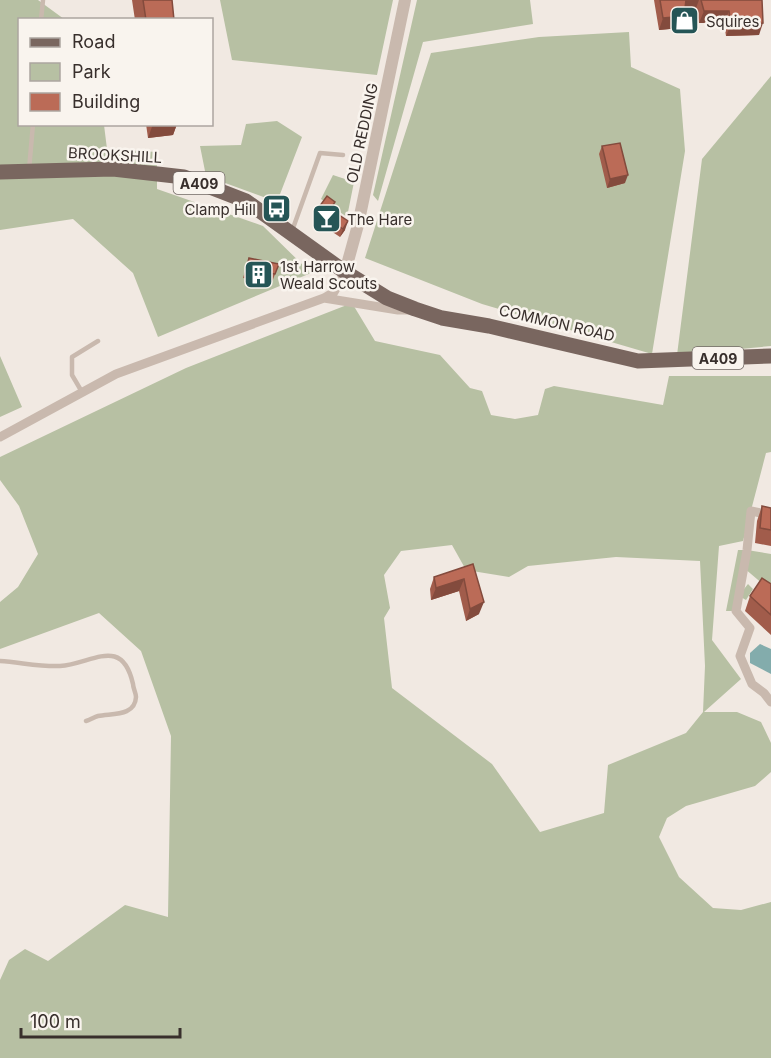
<svg xmlns="http://www.w3.org/2000/svg" width="771" height="1058" font-family="Inter,sans-serif">
  <style>
    .green { fill: #b7c0a3; fill-rule: evenodd }
    .water { fill: #83acac }
    .lines { fill: none; stroke-linecap: round; stroke-linejoin: round }
    .service { stroke: #c9b9ae; stroke-width: 4.5 }
    .minor { stroke: #c9b9ae; stroke-width: 9 }
    .tertiary { stroke: #c9b9ae; stroke-width: 12 }
    .primary { stroke: #79665f; stroke-width: 15 }
    .wall { fill: #a15c4b }
    .shaded-wall { fill: #834b3d }
    .building { fill: #bb6b57; stroke: #834b3d; stroke-width: 1.5 }
    .labels { text-anchor: middle; dominant-baseline: central; stroke-width: 5; stroke-linejoin: round; paint-order: stroke }
    .shield { fill: #f9f4ee; stroke: #726a66; stroke-width: 1.5 }
    .shield-label { font-size: 14px; font-weight: bold; fill: #382f2c }
    .poi-label { font-size: 15px; fill: #382f2c; stroke: #f9f4ee; text-anchor: start }
    .street-label { font-size: 15px; fill: #382f2c; stroke: #f9f4ee }
  </style>
  <rect width="100%" height="100%" fill="#f1e9e2"/>
  <path class="green" d="M0,0h38l26,19 -44,1v104l84,1 3,24 50,3v37l106,37 48,47 -153,64 -25,-64 -60,-54 -73,11z
    M220,0h173l-16,75 -145,-15z
    M417,0h113l3,24 -110,18 -45,159 -5,-6z
    M629,32l2,35 49,22 5,62 -33,203 -170,-50 -117,-46 66,-205 108,-16z
    M771,76v270l-94,9 25,-196z
    M277,121l25,16 -25,65 -71,-26 -6,-30 41,-1 5,-21z
    M333,175l21,7 -7,35 -26,-18z
    M352,303l23,38 65,14 30,33 12,3 9,24 24,4 23,-4 7,-26 9,-3 109,19 6,-29h102v76l-5,1 -23,88 -24,5 -7,94 29,39 -37,33h33l24,10 10,21v29l-16,14 -69,20 -19,12 -8,19 20,40 34,31 28,2 30,-8v156h-771v-78l9,-20 16,-11 23,12 77,-56 43,12 3,-181 -30,-85 -42,-38 -99,36v-47l18,-15 20,-33 -19,-48 -19,-26v-23l186,-89zM452,545l14,25 43,7 19,-11 88,-9 84,4 5,105 -2,46 -17,21 -78,32 -4,48 -64,19 -48,-68 -100,-76 -8,-70 6,-10 -6,-33 17,-24z
    M0,356l22,51 -22,10z
    M738,550h9l24,4v37l-27,-23 -4,26 8,-10 5,5 -7,11 -7,-4 -3,15h-10z"/>
  <path class="water" d="M760,644l11,5v25l-21,-11v-10z"/>
  <g class="lines">
    <path class="service" d="M41,20l2,-20
      M29,170l4,-46
      M292,231l28,-78 23,2
      M82,392l-10,-17v-18l26,-16
      M0,661c19,1 40,6 60,5 32,-2 62,-31 73,18 0,4 3,9 3,13 -1,20 -25,16 -38,19 -4,1 -8,4 -12,5"/>
    <path class="minor" d="M324,298l74,12h10
      M0,437l116,-63 208,-76 10,-6 11,-20
      M771,515l-20,-4 -4,39 -11,61 14,17 -10,28 12,28 12,9 7,9"/>
    <path class="tertiary" d="M345,272l13,-47 47,-225"/>
    <path class="primary" d="M0,172l113,-3 71,8 62,24 99,71 42,26 28,11 27,9 47,8 149,35 133,-5"/>
  </g>
  <path class="wall" d="M132,0h40l2,20h-39z
    M654,0h108l-3,35 -33,1 -2,-13h-25l-3,-15 -11,-1 -1,9 -4,12 -21,2z
    M146,124h31l-4,11 -25,3z
    M602,146l23,37 -18,5 -8,-34z
    M319,207l13,3 13,20 -5,7 -18,-12 2,-5 -7,-5z
    M249,258l30,6 -7,18 -29,-4z
    M762,506l9,2v38l-16,-3 2,-22z
    M473,564l6,50 -13,7 -7,-30 -28,9 -1,-11 4,-12z
    M771,584v51l-26,-24 5,-15z"/>
  <path class="shaded-wall" d="M684,0h15l-3,8 -14,-1z
    M704,11h25l-5,12h-25z
    M684,16l-4,12 -21,2 4,-12z
    M763,23l-4,12 -33,1 5,-12z
    M153,124h24l-4,11 -25,3z
    M628,175l-3,8 -18,5 3,-9z
    M348,221l-3,9 -5,7 3,-8z
    M464,579l-5,12 -28,9 5,-12z
    M484,602l-5,12 -13,7 4,-12z"/>
  <path class="building" d="M143,0h29l2,20h-28z
    M660,0h26l-2,16 -21,2z
    M701,0h61l1,23 -32,1 -2,-13h-25z
    M620,143l8,32 -18,4 -8,-33z
    M327,196l8,6 -7,11 -9,-6z
    M330,209l18,12 -5,8 -18,-12z
    M249,258l30,6 -4,10 -29,-4z
    M762,506l9,2v22l-11,-2z
    M473,564l11,38 -14,7 -6,-30 -28,9 -2,-11z
    M762,578l9,6v31l-21,-19z"/>
  <defs>
    <symbol id="shop-square" viewBox="-11 -11 22 22"><rect x="-9" y="-9" width="18" height="18" rx="4" fill="#255556" stroke="#f9f4ee"/><path d="M-5-2.5h2.3a2.7 3.5 0 0 1 5.4 0H5L5.5 6h-11ZM-1.5-2.5h3a1.5 2.3 0 0 0-3 0Z" fill="#fff"/></symbol>
    <symbol id="bus-square" viewBox="-11 -11 22 22"><rect x="-9" y="-9" width="18" height="18" rx="4" fill="#255556" stroke="#f9f4ee"/><path d="M-5-6H5V4H4V6H2V4H-2V6H-4V4H-5ZM-3.5-4V0h7V-4ZM-3.5 1.2v1.5H-2V1.2ZM2 1.2v1.5H3.5V1.2Z" fill="#fff"/></symbol>
    <symbol id="bar-square" viewBox="-11 -11 22 22"><rect x="-9" y="-9" width="18" height="18" rx="4" fill="#255556" stroke="#f9f4ee"/><path d="M-6-5H6L.8 .8V4.5H3.5V6h-7V4.5H-.8V.8Z" fill="#fff"/></symbol>
    <symbol id="building-square" viewBox="-11 -11 22 22"><rect x="-9" y="-9" width="18" height="18" rx="4" fill="#255556" stroke="#f9f4ee"/><path d="M-4-6H4V6H1V3H-1V6H-4ZM-2.5-4.3h1.7v1.8h-1.7ZM.8-4.3h1.7v1.8H.8ZM-2.5-1h1.7V.8h-1.7ZM.8-1h1.7V.8H.8Z" fill="#fff"/></symbol>
  </defs>
  <g fill-rule="evenodd">
    <use href="#shop-square" x="668" y="4" width="33" height="33"/>
    <use href="#bus-square" x="260" y="192" width="33" height="33"/>
    <use href="#bar-square" x="310" y="202" width="33" height="33"/>
    <use href="#building-square" x="242" y="258" width="33" height="33"/>
  </g>
  <g class="labels">
    <g class="shield">
      <rect x="173.5" y="172" width="51" height="22" rx="4.5"/>
      <rect x="692.5" y="347" width="51" height="22" rx="4.5"/>
    </g>
    <g class="shield-label">
      <text x="199" y="183">A409</text>
      <text x="718" y="358">A409</text>
    </g>
    <g class="poi-label">
      <text x="706" y="21">Squires</text>
      <text x="256" y="209" text-anchor="end">Clamp Hill</text>
      <text x="347" y="219">The Hare</text>
      <text x="280" y="266">1st Harrow<tspan x="280" dy="17">Weald Scouts</tspan></text>
    </g>
    <g class="street-label">
      <text transform="translate(362 133) rotate(-78)">OLD REDDING</text>
      <text transform="translate(115 155) rotate(3)">BROOKSHILL</text>
      <text transform="translate(557 323) rotate(13)">COMMON ROAD</text>
    </g>
  </g>
  <rect x="18" y="18" width="195" height="108" fill="#f9f4ee" stroke="#aca5a0" stroke-width="1.5"/>
  <rect x="30" y="38" width="30" height="9" fill="#79665f" stroke="#aca5a0" stroke-width="1.5"/>
  <text x="72" y="48" font-size="18" fill="#382f2c">Road</text>
  <rect x="30" y="63" width="30" height="18" fill="#b7c0a3" stroke="#aca5a0" stroke-width="1.5"/>
  <text x="72" y="78" font-size="18" fill="#382f2c">Park</text>
  <rect x="30" y="93" width="30" height="18" fill="#bb6b57" stroke="#aca5a0" stroke-width="1.5"/>
  <text x="72" y="108" font-size="18" fill="#382f2c">Building</text>
  <path d="M21 1028v9h159v-9" fill="none" stroke="#382f2c" stroke-width="3"/>
  <text x="30" y="1028" font-size="18" fill="#382f2c" stroke="#f9f4ee" stroke-width="4.5" paint-order="stroke">100 m</text>
</svg>
